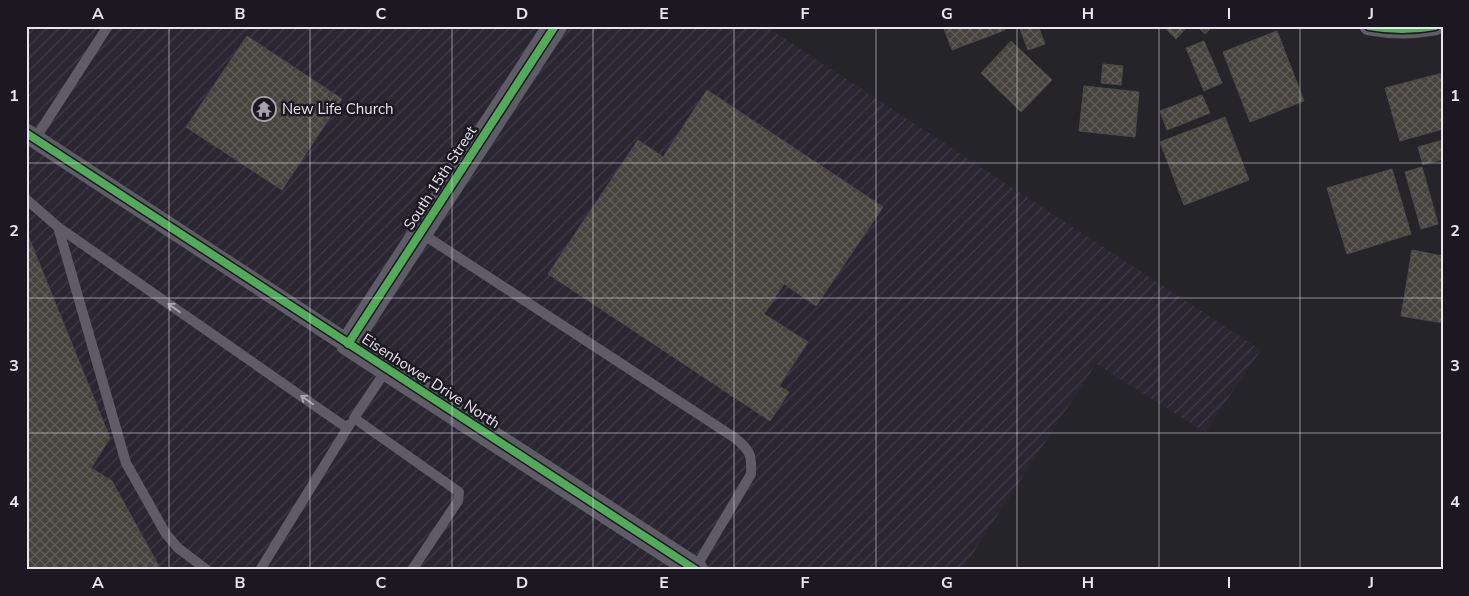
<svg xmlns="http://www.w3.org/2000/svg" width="1469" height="596" font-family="'Nunito Sans',sans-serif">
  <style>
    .industrial { fill: url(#industrial-furrows) }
    .building { fill: url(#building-cross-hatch); stroke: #4b4a4b }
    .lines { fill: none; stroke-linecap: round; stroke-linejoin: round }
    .service { stroke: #5f5b67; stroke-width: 10 }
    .minor { stroke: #5f5b67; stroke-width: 19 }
    .tertiary { stroke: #5f5b67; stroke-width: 24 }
    .cycleway-casing { stroke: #1b1821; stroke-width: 11 }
    .cycleway { stroke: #51ab58; stroke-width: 8 }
    .oneway { stroke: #aaa7b0 }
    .grid { fill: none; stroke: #e8e6ec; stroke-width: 1; stroke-opacity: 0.55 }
    .labels { text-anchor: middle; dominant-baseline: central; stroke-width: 5; stroke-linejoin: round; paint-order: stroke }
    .poi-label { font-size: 15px; fill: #e8e6ec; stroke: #1b1821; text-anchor: start }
    .street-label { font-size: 15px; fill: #e8e6ec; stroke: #1b1821 }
    .neatline { fill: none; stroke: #e8e6ec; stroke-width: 2 }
    .grid-label { font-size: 16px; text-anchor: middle; font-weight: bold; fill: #e8e6ec }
  </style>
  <defs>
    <pattern id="industrial-furrows" width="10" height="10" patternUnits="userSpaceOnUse" patternTransform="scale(1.25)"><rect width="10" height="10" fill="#2a2733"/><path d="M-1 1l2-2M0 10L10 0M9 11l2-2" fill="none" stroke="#3f3c47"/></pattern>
    <pattern id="building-cross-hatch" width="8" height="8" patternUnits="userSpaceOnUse" patternTransform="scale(1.25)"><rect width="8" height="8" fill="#46433e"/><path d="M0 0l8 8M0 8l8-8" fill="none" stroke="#615e5a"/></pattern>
  </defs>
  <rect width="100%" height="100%" fill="#252429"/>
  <path class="industrial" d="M26,26h739l496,324 -56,82 -109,-68 -134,206h-936z"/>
  <path class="building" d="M943,26h61l1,4 -53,20z
    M1019,26h19l7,18 -17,6z
    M1163,26h25l-12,13z
    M1197,26h16l-8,8z
    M1277,31l27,70 -54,21 -27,-70z
    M247,36l95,63 -60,91 -96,-63z
    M1011,41l41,39 -31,32 -40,-39z
    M1204,41l18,42 -18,8 -18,-43z
    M1103,64l20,2 -2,19 -20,-2z
    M1443,73v56l-43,12 -15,-53z
    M1084,86l55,6 -4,45 -56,-6z
    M707,90l176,117 -67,99 -32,-22 -20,30 44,28 -29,44 10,6 -19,29 -222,-147 90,-134 25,17z
    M1202,95l8,18 -43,17 -7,-19z
    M1225,117l24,63 -65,25 -24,-63z
    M1443,140v19l-20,6 -5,-18z
    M1422,167l16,57 -17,5 -16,-57z
    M1392,169l19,65 -64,20 -20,-66z
    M26,236l3,2 81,200 -19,30 21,13 49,89h-135z
    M1412,250l31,6v67l-42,-7z"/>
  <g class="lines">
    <path class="service" d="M35,139l73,-113
      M26,199l32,28 68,236 40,71 12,14 29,22
      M58,227l289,201
      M421,233l314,205c15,12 17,17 16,36l-56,95
      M387,369l-33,49 105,74 -1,9 -46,69
      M260,570l90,-146"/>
    <path class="minor" d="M1369,26c22,4 44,4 66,0
      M26,133l322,211"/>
    <path class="tertiary" d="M555,26l-207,318 348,226"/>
    <defs>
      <path id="cycleway" d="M1369,26c22,4 44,4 66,0
        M26,133l670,437
        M348,344l207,-318"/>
    </defs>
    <use href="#cycleway" class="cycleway-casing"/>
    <use href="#cycleway" class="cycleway"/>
  </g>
  <defs><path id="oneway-shaft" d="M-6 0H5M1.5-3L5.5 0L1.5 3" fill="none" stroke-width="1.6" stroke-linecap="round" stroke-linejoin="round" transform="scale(1.25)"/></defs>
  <g class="oneway">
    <use href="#oneway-shaft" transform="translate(174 308) rotate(-145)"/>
    <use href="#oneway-shaft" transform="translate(307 400) rotate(-145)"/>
  </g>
  <path class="grid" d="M169,26v544M310,26v544M452,26v544M593,26v544M734,26v544M876,26v544M1017,26v544M1159,26v544M1300,26v544M26,163h1417M26,298h1417M26,433h1417"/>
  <defs>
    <symbol id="temple-ring" viewBox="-11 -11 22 22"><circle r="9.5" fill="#1b1821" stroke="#a4a2a8" stroke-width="1.5"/><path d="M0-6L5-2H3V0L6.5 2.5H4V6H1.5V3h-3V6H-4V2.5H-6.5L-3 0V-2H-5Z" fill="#a4a2a8"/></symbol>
  </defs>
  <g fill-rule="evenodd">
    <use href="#temple-ring" x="250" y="95" width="28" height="28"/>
  </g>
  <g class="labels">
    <g class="poi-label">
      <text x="282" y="109">New Life Church</text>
    </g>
    <g class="street-label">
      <text transform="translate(440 178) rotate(-57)">South 15th Street</text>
      <text transform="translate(431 381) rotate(33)">Eisenhower Drive North</text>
    </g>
  </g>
  <rect width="1469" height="596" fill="none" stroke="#1b1821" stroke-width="55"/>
  <rect x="28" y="28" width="1414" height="540" class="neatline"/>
  <g class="grid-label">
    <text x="98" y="19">A</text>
    <text x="240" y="19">B</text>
    <text x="381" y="19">C</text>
    <text x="522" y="19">D</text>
    <text x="664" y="19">E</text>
    <text x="805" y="19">F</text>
    <text x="947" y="19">G</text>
    <text x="1088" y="19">H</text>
    <text x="1229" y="19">I</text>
    <text x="1371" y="19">J</text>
    <text x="14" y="101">1</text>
    <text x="1455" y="101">1</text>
    <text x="14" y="236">2</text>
    <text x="1455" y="236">2</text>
    <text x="14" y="371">3</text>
    <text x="1455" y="371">3</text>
    <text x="14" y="507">4</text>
    <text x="1455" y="507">4</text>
    <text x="98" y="588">A</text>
    <text x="240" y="588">B</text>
    <text x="381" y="588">C</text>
    <text x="522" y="588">D</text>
    <text x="664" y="588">E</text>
    <text x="805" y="588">F</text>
    <text x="947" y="588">G</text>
    <text x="1088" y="588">H</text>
    <text x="1229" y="588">I</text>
    <text x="1371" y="588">J</text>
  </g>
</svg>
